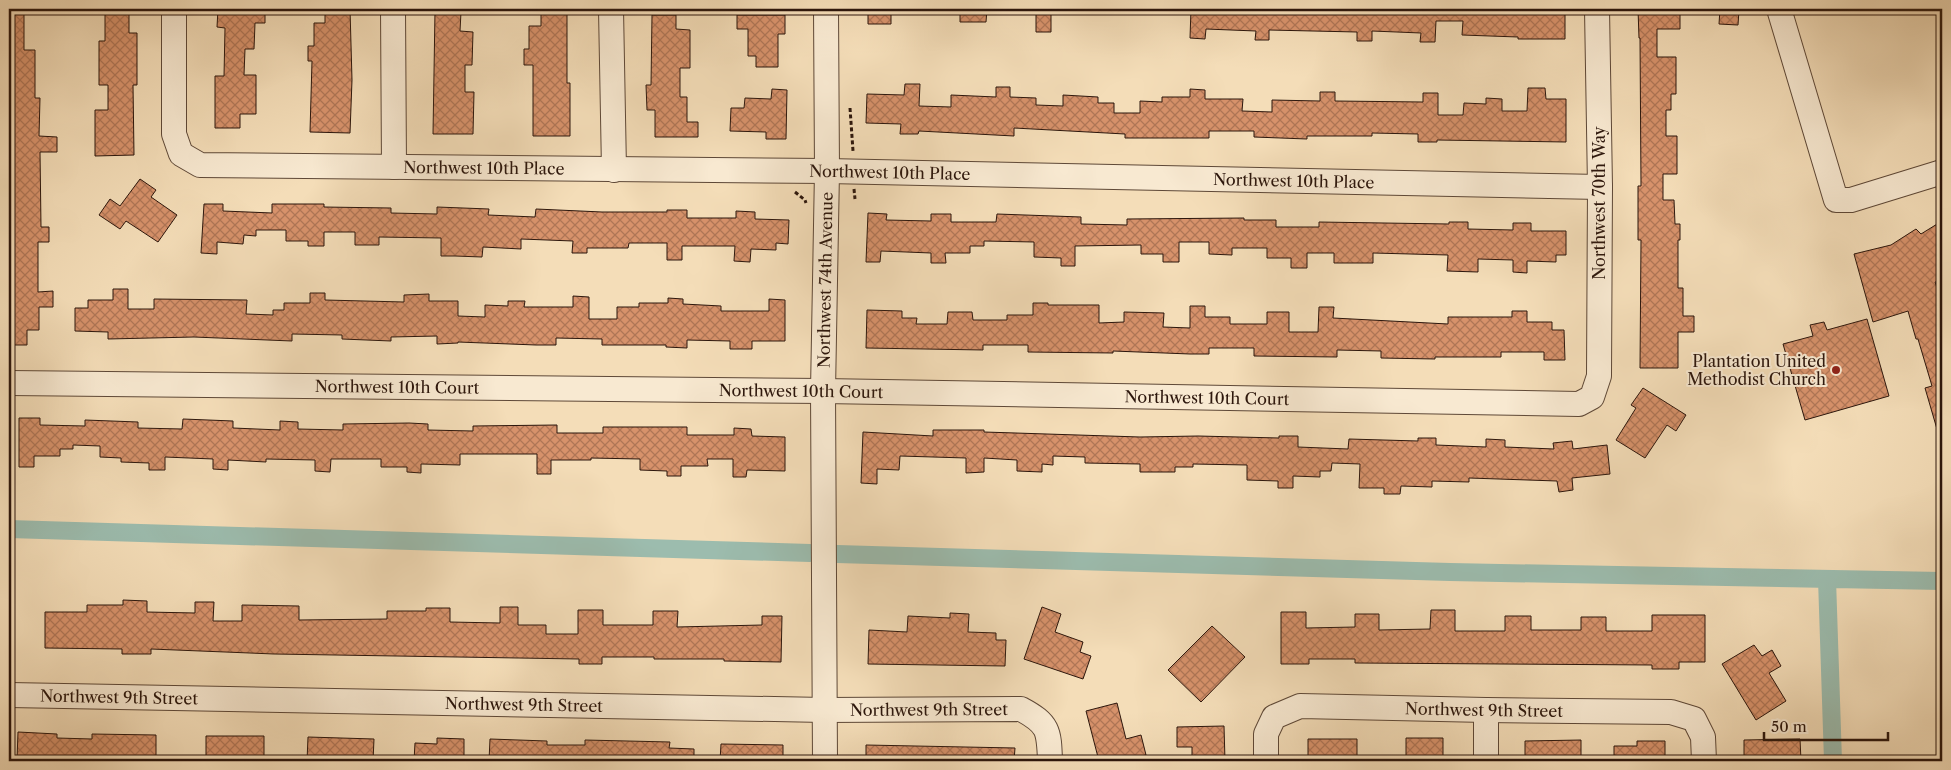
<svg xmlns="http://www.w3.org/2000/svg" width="1951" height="770" font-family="'Libre Caslon Text',serif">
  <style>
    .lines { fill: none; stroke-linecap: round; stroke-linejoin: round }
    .canal { stroke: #9cbcae; stroke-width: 18 }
    .building { fill: url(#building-cross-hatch); stroke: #2c160c }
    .minor-casing { stroke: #5e4837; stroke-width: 26 }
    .path { stroke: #2c160c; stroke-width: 3; stroke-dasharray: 4 2.5; stroke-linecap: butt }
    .minor { stroke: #f8e9d1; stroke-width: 24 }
    .poi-dot { fill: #8f2418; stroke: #f8e9d1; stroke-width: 2 }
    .labels { text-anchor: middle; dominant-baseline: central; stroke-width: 4; stroke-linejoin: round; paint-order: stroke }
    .street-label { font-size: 16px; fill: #2c160c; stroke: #f8e9d1 }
    .poi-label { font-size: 16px; fill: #2c160c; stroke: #f8e9d1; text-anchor: end }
  </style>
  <defs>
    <pattern id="building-cross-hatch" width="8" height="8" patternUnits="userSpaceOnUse" patternTransform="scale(1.25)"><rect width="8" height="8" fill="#d7926b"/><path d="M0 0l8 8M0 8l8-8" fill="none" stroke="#af7656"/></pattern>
  </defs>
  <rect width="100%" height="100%" fill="#f4ddb8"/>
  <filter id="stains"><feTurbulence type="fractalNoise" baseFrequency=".004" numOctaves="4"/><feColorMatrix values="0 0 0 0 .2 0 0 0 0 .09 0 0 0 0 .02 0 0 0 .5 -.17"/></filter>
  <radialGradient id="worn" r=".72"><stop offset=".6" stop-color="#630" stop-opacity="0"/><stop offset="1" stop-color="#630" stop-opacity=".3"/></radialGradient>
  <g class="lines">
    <path class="canal" d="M9,529l801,24
      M837,554l613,18 492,9
      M1827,579l6,182"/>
  </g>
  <path class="building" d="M9,9h15v41h11v48h5l-1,38 18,1v15h-17l1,75h8v15h-11v50l15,-1v16h-14v23h-12v15h-18z
    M105,9h24v24h8v52h-4l1,70 -39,1v-46h13v-25h-9v-44h6z
    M218,9h47v14h-10l-1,26h-9l-1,26h12v39h-16v14h-25v-52h9l1,-48 -8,-1z
    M325,9h25l2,71 -2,53 -40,-1 2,-71h-4v-15h6v-23h11z
    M868,9h23v15h-23z
    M960,9h27l-1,13h-26z
    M1036,9h15v23h-15z
    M1191,9h374v30h-47v-2l-56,-2 1,-14h-27l-1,21h-15l1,-9 -49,-2v10h-15v-9l-88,-2v10h-14l1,-9 -50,-2 -1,10 -15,-1z
    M1638,9h42v20h-23v28h19v37h-5v16h-5v26h11v38h-14v26h11l1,24h5v16h-2v48h5v28h11v16h-16v36h-38l1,-128h-3v-54h3l-1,-148h-1z
    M1720,9l19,1 -1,15 -19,-1z
    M435,11l26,1 -1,19 13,1 -1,33h-7v27h9l-1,42h-40z
    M541,12h26v71h3v53h-37v-71h-9v-16h5v-23h12z
    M652,15h24v14l14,1v38h-10v29h7v25h11v15h-43v-27h-8l-1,-25h5z
    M737,15h48v19h-7v33h-22v-11h-8v-27h-11z
    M905,84h15l-1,22 32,1v-12l45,2v-10h14v10l26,1v7l27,1v-11l35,2v6h16v10h26v-12l22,1v-5h28v-8l15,1v9h38l-1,12 30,1v-12l48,1v-9h15v9l88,1v-9h15v22h25l1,-12 22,1v-6l16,1v12h25l1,-23h17l1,11h20v43l-129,-2v2h-19v-8l-46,-1v3h-65v3l-53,-2v-6h-45v7h-84v-4l-111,-6v8l-95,-5 -1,3h-18l1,-10 -35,-1 1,-29 37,1z
    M772,89l15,1 -1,49h-20v-7l-36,-1 1,-23h13l1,-10 26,1z
    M140,179l16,11 -5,7 26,18 -19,27 -32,-21 -6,8 -21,-14 11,-16 10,7z
    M204,204h19v7l49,2v-9h52v3l67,1v5l46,1v-7l52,2 -1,6 47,2 1,-8 66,3h65v-2h20v8h49v-7l19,1v7l34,1 -1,24 -12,-1v7l-25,-1 -1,13 -16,-1 1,-15h-53v14h-15v-17h-38l-1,5h-41v5h-15l1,-12 -52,-2v10l-38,-2 -1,10 -27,-1h-14v-18l-62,-1v8h-24v-13h-31v14h-16v-5h-22v-11h-30v6l-12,-1 -1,9 -26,-2v12l-16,-1z
    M868,213l19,1 -1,6 45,1v-7h20v8h45l1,-8 84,3v7l46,1v-6l117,-1v2h32v7h43v-5l130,2v-2h19v7l45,1v-7h18v8h35v24h-10v7l-29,-1v12l-14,-1v-12l-35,-1v13l-31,-1 1,-16 -75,-2v10h-39v-10h-27v15h-16v-10h-24v-10h-35v7l-23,-1v-12h-30v20h-16v-8h-22v-9l-66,1v20h-14v-8l-27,-1v-15l-50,-1v5h-14v7h-25l1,10h-15v-10l-50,-2 -1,11h-14z
    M1942,221v60l-7,1 7,19v135h-3l-14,-48 7,-2 -14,-47h-2l-8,-28 -35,11 -19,-68 37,-9 25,-16 5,5z
    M113,289h15v20h26v-10l93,1 -1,14 27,1v-5h11v-7h26v-10h15v7l79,2v-7l25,-1v7h29v15l27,1v-12l23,1v-5h17l-1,6h49v-11l16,1v22h28v-12h22v-4h29v-5l15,1v5l38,2v5h48v-12l16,1v41h-33v8h-22v-8l-43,-1v8l-21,-1v-2h-64v-6l-46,-1v7h-20l-78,-3v1l-21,1v-8l-46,1v4l-49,-2v-4l-50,-1v7l-98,-4 -86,2v-7l-33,-1v-23h13v-8h25z
    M1033,303h15v2h51v18l25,-1v-10l40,1 -1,14 27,1v-22h15v11h25v7h37v-12h22v20h29l1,-25h15l-1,11 115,6v-7h64v-6h15v11h25v8h12l1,30h-21v-8h-43v5h-66v2l-54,-1v-7l-44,-1v7l-83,-1v-8h-45v6h-19l-77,-3v2l-85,-1v-7h-45v5l-117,-2 1,-38 35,1v7h15l-1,6h31l1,-12h24l1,8h34v-5h26z
    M1867,319l22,77 -84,24 -22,-76 30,-8 -3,-11 14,-3 3,8z
    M1643,388l43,27 -10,16 -9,-6 -22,33 -29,-18 20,-32 -5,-3z
    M19,418h21v7l45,1v-6l53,2v6l44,1 1,-10 50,2v7l47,2v-9l18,1v7l45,1v-6l66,-1 19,1v6l45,1v-5l84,-1v8h46v-6h84v8h47v-7l17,1 1,7 33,1v34l-38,-1 -1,7h-13v-18h-26l1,7h-27v10h-14v-5l-27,-1v-11l-49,-1v2h-40v14h-14v-20h-77v11l-39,-1v9l-14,-1v-5h-26v-8h-50l-1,13 -15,-1v-11l-49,-1v3l-38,-2v10l-15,-1v-10l-48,-2v13h-16v-7l-28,-1v-4l-21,-1v-11l-27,-1v4h-13v7h-26v11h-15z
    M933,430h51v2l156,5 58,-1 81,2v-2h19v11l50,2 1,-10 69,2v-3h18v7l50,2v-8l19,1v7l49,2 -1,-6 19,-2 1,8 34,-4 3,29 -38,4 1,12 -14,2 -2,-11 -88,-3v4l-37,-1v6l-31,-1 -1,8h-16v-6h-25l1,-24 -28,-1 -1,8h-11v6l-27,-1v12h-15v-7l-31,-1v-15l-54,-1v3h-18v5h-35v-8l-55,-1v-6l-32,-1v9l-11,-1v8l-25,-1v-11l-33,-2v14l-18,1v-15l-66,-2 -1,14 -22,-1v15l-16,-1 2,-51 70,4z
    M123,600l24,1v11l48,1v-11h19l-1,19h29v-16l57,1v14l88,-1v-8h39v-3h24v14l50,1v-16h18v18h28v9h32v-24h25v15h50v-14h25l-1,16 85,-2v-9h20l-1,46 -57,-1v-2h-70v-2h-52v7h-23v-5l-305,-5 -123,-5v5h-29v-5l-77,-1v-36h42v-7h36z
    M1042,607l19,7 -6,18 28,10 -3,10 11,4 -8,23 -59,-20z
    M1431,610h24v21h50v-15h26v14h50v-13h25v14h46v-16h53v47h-26v7h-27v-4l-297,-2v-4h-46v5h-28v-52h25v16l49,-1v-13h24v16l51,-1z
    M950,613l19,1 -1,18 28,1v7h10l-1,26 -137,-2 1,-34 38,2 1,-16 42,2z
    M1212,626l33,31 -44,45 -33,-32z
    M1754,645l8,11 10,-6 9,16 -12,7 17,28 -30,19 -34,-56z
    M1117,703l9,36 15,-4 5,20 -22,6h-25l-13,-50z
    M1224,726l1,35h-33v-14h-15v-20z
    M18,732l39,2v4l35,1v-5l64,1v25h-16v1l-123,-1z
    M206,736h58v25h-58z
    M308,737l66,2 -1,22h-66z
    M437,738l27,1v22h-50l1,-18 22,1z
    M1406,738h37v23h-37z
    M490,739l57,2v4h38v-5l85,2 -1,6 25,1v12h-205z
    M1308,739h49v22h-49z
    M1800,739l1,22h-57v-21z
    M1581,740v21h-56v-20z
    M1637,741h28v20h-51v-15h23z
    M721,744l62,1v16h-63z
    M866,745l149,3 -1,13h-148z"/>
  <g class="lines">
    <defs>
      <g id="minor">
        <path id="s1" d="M174,9v125l7,20 19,11 627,6 773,16"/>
        <path d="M393,9l1,158"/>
        <path d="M611,9l3,161"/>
        <path d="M1779,9l57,191h15l91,-28"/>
        <path id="s2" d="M9,383l814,8 756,13 13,-7 7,-21 1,-189 -3,-178"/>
        <path id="s3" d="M9,695l815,15 197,-1c28,15 28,22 29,52"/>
        <path d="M1486,710v51"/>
        <path id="s4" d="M825,761l-2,-370 4,-220 -1,-162"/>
        <path id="s5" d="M1266,761v-27l8,-17 26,-11 186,4 185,2 23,7 9,18 1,24"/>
      </g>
    </defs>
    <use href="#minor" class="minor-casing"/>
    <path class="path" d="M850,108l3,43 2,1
      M854,189l1,10
      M795,192l10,8 1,3"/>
    <use href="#minor" class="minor"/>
  </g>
  <circle class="poi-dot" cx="1836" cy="370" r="5"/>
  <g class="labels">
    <g class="street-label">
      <text stroke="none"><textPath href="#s1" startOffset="452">Northwest 10th Place</textPath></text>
      <text stroke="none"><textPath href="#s1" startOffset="858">Northwest 10th Place</textPath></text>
      <text stroke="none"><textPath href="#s1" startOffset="1262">Northwest 10th Place</textPath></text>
      <text transform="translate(1599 203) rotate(-90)">Northwest 70th Way</text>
      <text stroke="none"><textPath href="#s4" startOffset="481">Northwest 74th Avenue</textPath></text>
      <text stroke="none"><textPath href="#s2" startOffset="388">Northwest 10th Court</textPath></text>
      <text stroke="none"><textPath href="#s2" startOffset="792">Northwest 10th Court</textPath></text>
      <text stroke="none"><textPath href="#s2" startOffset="1198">Northwest 10th Court</textPath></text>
      <text stroke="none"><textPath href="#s3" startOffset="110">Northwest 9th Street</textPath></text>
      <text stroke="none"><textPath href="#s3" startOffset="515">Northwest 9th Street</textPath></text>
      <text stroke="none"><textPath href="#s3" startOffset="920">Northwest 9th Street</textPath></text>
      <text stroke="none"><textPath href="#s5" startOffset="258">Northwest 9th Street</textPath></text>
    </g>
    <g class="poi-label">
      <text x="1826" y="361">Plantation United<tspan x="1826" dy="18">Methodist Church</tspan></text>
    </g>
  </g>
  <rect width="1951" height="770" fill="none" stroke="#f4ddb8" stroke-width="30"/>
  <rect x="10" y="10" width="1931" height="750" fill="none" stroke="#2c160c" stroke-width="2.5"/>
  <rect x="15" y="15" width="1921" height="740" fill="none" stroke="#2c160c"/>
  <path d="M1764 732v8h124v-8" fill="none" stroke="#2c160c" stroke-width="2.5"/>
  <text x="1771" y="732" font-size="15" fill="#2c160c" stroke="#f8e9d1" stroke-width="4" paint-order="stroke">50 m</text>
  <rect width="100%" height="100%" filter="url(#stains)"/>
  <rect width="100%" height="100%" fill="url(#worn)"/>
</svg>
